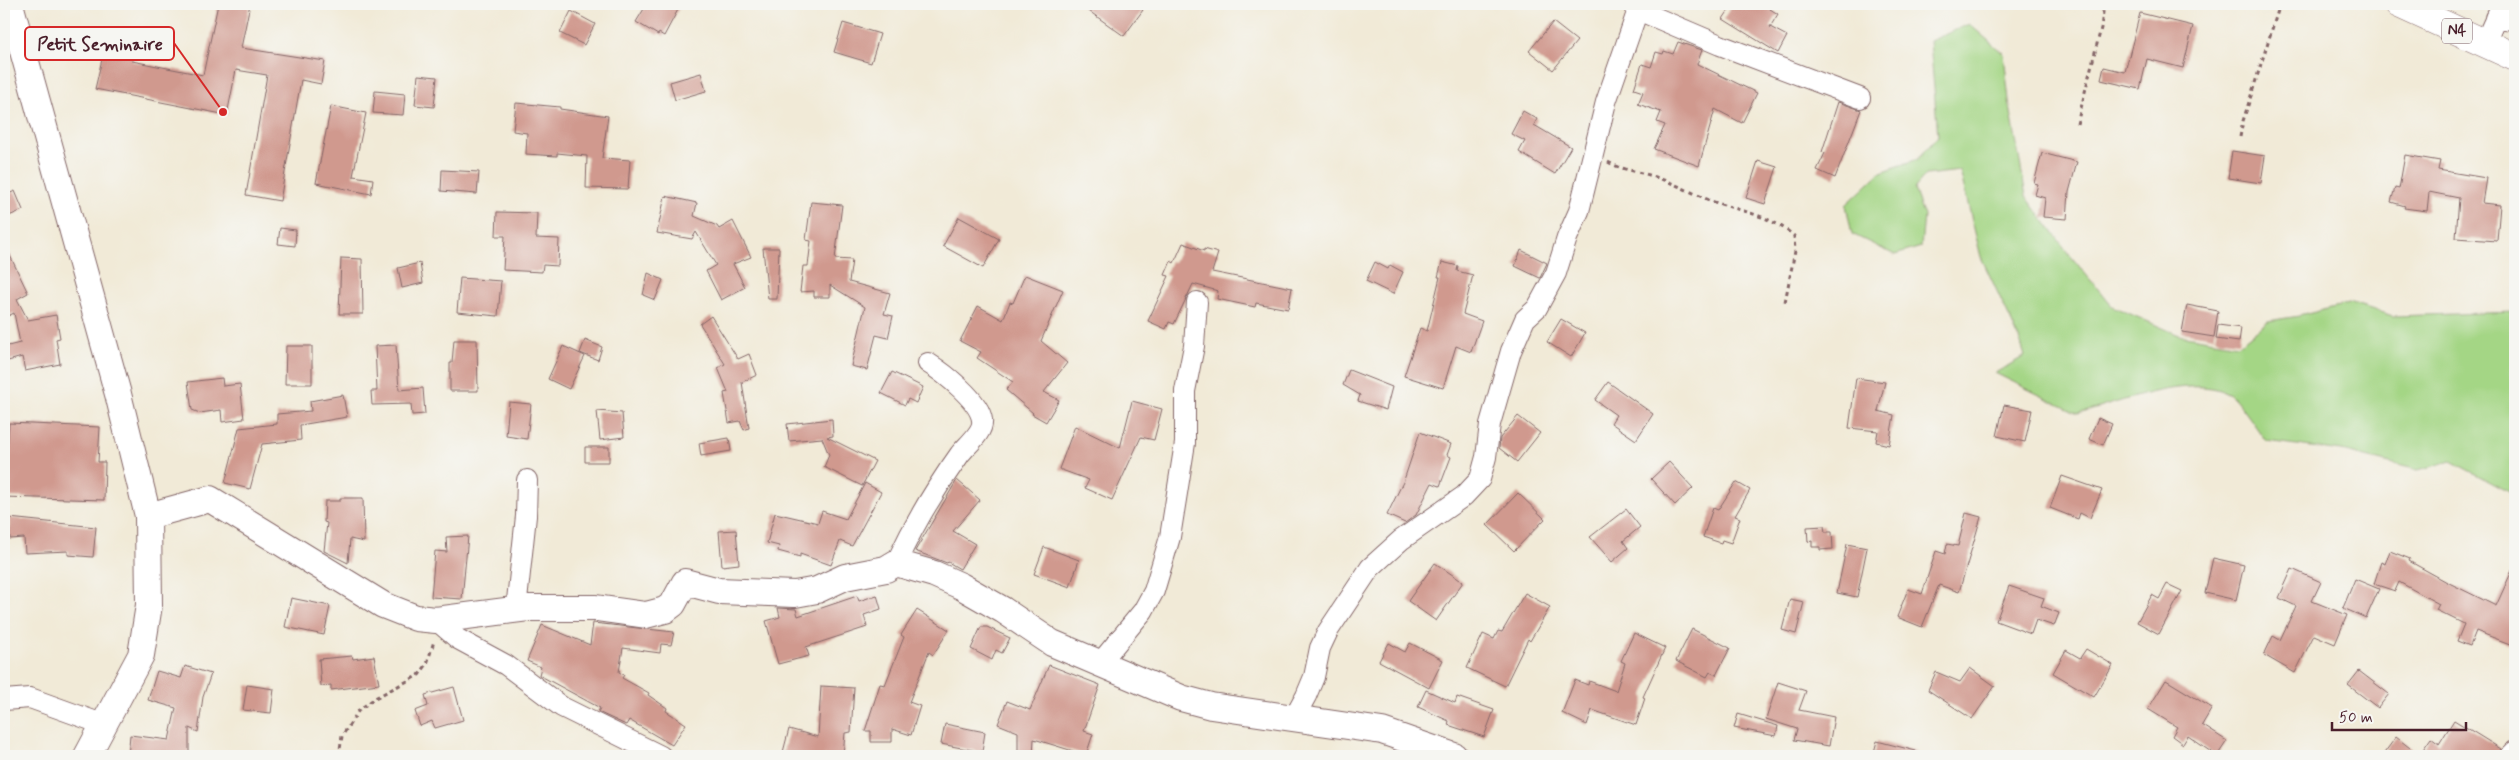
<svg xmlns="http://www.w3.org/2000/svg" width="2519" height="760" font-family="Mynerve,sans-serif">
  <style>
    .green { fill: #a4d685; stroke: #777a58 }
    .building { fill: #d0998e }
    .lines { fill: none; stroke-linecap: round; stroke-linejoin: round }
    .minor-casing { stroke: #846667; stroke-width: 22 }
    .tertiary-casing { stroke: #846667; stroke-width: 28 }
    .trunk-casing { stroke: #846667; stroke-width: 29 }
    .path { stroke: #846667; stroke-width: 3; stroke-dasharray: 4 4; stroke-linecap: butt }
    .minor { stroke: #fff; stroke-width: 20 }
    .tertiary { stroke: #fff; stroke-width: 26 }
    .trunk { stroke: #fff; stroke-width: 28 }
    .labels { text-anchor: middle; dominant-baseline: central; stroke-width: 5; stroke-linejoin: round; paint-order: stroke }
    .shield { fill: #f6f6f2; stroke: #7e6067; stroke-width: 1 }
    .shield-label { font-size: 15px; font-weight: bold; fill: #4a1f2b }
    .leader { fill: none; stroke: #d62828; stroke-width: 2 }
    .callout-dot { fill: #d62828; stroke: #f6f6f2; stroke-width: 2 }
    .callout { fill: #f6f6f2; stroke: #d62828; stroke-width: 2 }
    .callout-label { font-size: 18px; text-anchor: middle; font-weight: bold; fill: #4a1f2b }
  </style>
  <rect width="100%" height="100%" fill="#f6f6f2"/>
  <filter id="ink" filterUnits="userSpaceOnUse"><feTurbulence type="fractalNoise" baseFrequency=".02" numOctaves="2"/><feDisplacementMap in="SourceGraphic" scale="10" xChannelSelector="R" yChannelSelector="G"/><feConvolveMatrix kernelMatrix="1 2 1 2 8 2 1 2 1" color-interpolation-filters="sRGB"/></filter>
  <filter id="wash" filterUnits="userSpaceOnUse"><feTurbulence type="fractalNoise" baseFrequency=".0096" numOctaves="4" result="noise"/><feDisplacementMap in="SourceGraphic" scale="20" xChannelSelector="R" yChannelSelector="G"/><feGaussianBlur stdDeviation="1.12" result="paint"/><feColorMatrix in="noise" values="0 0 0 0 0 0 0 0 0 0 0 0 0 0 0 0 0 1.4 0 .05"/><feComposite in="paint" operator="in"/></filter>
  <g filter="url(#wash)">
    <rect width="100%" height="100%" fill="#f1ead7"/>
    <path class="green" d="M1969,24l35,30 5,47 17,95 43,58 43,52 67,29 59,10 30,-24 31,-5 52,-13 43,13 121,-4v183l-64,-34 -33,9 -76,-19 -76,-10c-7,-9 -30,-45 -38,-48 -41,-19 -109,10 -150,21l-83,-41 30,-17 -6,-18 -38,-81 -21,-86 -34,4 -12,14 10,27 -3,31 -26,8 -43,-21 -6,-29 35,-33 37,-13 20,-23 -8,-95z"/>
    <g id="blocks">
      <path class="building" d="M218,4h32l-9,44 84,13 -4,23 -20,-4 -21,121 -34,-6 21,-120 -31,-5 -9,45 -132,-26 13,-55 29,7 -5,20 71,14z
        M647,4h34l-17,32 -5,-3 -1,2 -22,-13z
        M1079,4h56l8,6 -19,26z
        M1733,4h29l16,10 -8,13 17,9 -9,17 -55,-34z
        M571,11l24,13 -11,21 -24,-12z
        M2140,13l53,13 -10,42 -36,-9 -7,30 -39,-9 3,-13 21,5z
        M1553,22l24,19 -24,29 -24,-19z
        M843,23l37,11 -9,29 -37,-11z
        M1678,42l24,8 -5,14 60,29 -15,30 -27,-14 -16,57 -45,-17 11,-24 -8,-3 4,-10 -23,-8 5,-12 -9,-3 8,-25 9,3 5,-15 7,2 1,-3 9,3z
        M701,73l5,18 -31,9 -5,-18z
        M418,75l19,2 -3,30 -19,-2z
        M375,91l30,3 -2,21 -30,-2z
        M1838,102l23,8 -26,68 -18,-8 8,-17 -3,-1z
        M516,103l44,4v2l48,7 -6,42 28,2 -2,29 -42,-1 1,-32 -30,-3v3l-31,-2 1,-21 -14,-2z
        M331,106l35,7 -13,63 20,3 -2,15 -55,-11z
        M1523,111l14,8 -3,6 37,22 -16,27 -36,-22 6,-11 -14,-7z
        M2232,151l33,5 -4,27 -33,-5z
        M2042,153l35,9 -8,30 -2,27 -24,-2 2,-19 -10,-3 3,-11 -4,-1z
        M2405,155l35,6 -2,9 48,8 -4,25 18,2 -3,36 -41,-3 3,-40 -30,-6 -2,19 -23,-3 1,-2 -14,-4 4,-14 4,1z
        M1758,161l19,6 -12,37 -19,-6z
        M442,170l37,2 -2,22 -36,-3z
        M15,191l8,19 -19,8v-22z
        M665,196l32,7 -3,13 23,10 2,3 14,-8 18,36 -18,7 12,23 -24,13 -15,-29 10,-6 -20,-33 -4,7 -35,-6z
        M811,202l31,3 -7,54 17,1 -3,22 41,11 -6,21 9,2 -5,22 -12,-3 -9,35 -16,-4 14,-59 -35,-22v12h-16v-6l-14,1 3,-26h5l3,-25 -5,-1z
        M497,212l40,1 -1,25 23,1 -1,27 -15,-1 -1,7 -39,-2 2,-34h-9z
        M959,217l40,22 -16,29 -40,-22z
        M280,228l16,2 -1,16 -17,-2z
        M4,243l24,50 -11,6 11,21 28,-5 4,23 -4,1 4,25 -35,7 -3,-14 -14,4 -4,-14 16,-4 -6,-30 -10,5z
        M1183,243l21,8v-2l14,4 -6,19 80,16 -4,21 -32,-6 -1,4 -38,-8 1,-8 -25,-7 -19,40 -5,-2 -3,7 -18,-8 21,-45 -4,-1 6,-14 3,2z
        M763,248h16l-2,51h-9z
        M1521,250l26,13 -7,15 -25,-12z
        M341,258l21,1 1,55h-24z
        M1375,262l13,7 2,-4 13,7 -10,22 -27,-13z
        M1442,262l16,4 -1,5 16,4 -10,39 19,7 -11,31 -15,-6 -13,42 -39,-12 16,-48 7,3 13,-54h-2z
        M420,263l3,20 -21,5 -4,-20z
        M648,273l15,7 -8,20 -12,-5z
        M1025,275l38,15 -22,51 26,22 -23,29 15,8 -13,22 -14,-8 1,-1 -27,-23 7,-8 -36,-24 4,-6 -21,-11 18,-35 25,14 7,-18 3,1z
        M460,278l41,3 -3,35 -41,-4z
        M2187,305l31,6 -4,26 -32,-5z
        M711,316l27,43 11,-5 8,21 -15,7 7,46 -5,2 -4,-9 -11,2 -5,-30 4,-1 -10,-24 7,-4 -25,-40z
        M1561,319l24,14 -14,24 -24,-15z
        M2218,325l23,3 -2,14 -23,-3z
        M454,340h23l1,51h-28v-28h2z
        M585,340l17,7 -4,13 -18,-7z
        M396,345l3,45 24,-2 2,26 -13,1 -1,-11 -39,1 -1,-14h6l-2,-45z
        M286,346h26v38h-27z
        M563,346l22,10 -16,33 -21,-10z
        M1349,370l43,17 -6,23 -28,-9 2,-6 -17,-10z
        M892,372l31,15 -7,16 -8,-4 -3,6 -24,-12z
        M222,378l1,8 17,-2 4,35 -22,3 -1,-12 -21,3 -8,-3 -4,-28z
        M1856,378l29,4 -7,29 16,4 -5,30 -13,-3 2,-11 -29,-3z
        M1608,382l45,32 -17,26 -25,-17 5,-8 -21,-15z
        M343,395l4,22 -47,8 1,15 -39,4 -12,45 -25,-6 14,-55 38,-4v-10l34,-3 -1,-10z
        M1132,401l30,8 -8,31 -13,-3 -29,63 -27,-12 4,-8 -30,-11 16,-43 45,22z
        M509,402l22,2 -4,35 -21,-3z
        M2004,405l28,5 -7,32 -28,-6z
        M597,411l25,2 2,24 -24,3z
        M1518,416l22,17 -23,29 -18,-14 1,-10z
        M2098,418l14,6 -9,21 -14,-6z
        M832,419l1,17 -6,1 48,24 -13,25 -38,-19 5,-12 -7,-17 -33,3 -2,-17z
        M9,423l91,4 -2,35h7l-1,38 -100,-3z
        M1420,432l31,12 -4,11 4,2 -11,29 -8,-3 -16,32 -11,8 -18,-8 17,-35z
        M729,438l2,13 -30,5 -2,-13z
        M585,447h24v15h-24z
        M1669,462l24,26 -18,17 -24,-26z
        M2062,476l40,14 -12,28 -10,-5 -2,6 -28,-11z
        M957,480l23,20 -27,31 22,13 -15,25 -12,-7 -1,1 -32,-12z
        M1736,482l14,8 -15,26 5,2 -9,25 -9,-3 -1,3 -18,-6 10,-29 5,2z
        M865,483l16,9 -29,54 -12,-5 -9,24 -31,-11v3l-22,-6 1,-5 -12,-3 8,-30 43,10 4,-12 24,8z
        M1518,493l27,26 -31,32 -27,-26z
        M340,498h23l1,44 -14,-3 -2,24 -24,-12 3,-28 -3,-1 1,-21h15z
        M1626,509l14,18 -17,14 5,7 -16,14 -22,-25z
        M1966,513l15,4 -22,75 -20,-7 -17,42 -25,-10 11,-28 14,5 14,-43 9,3 2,-10 11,2z
        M9,518l87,9 -3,30 -25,-2v-4l-43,2 -1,-15 -14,1z
        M1824,526l1,6h7l1,17 -13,1v-3h-8v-6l-4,1 -1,-15z
        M736,530l3,34 -17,2 -3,-35z
        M468,536l-6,63 -31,-2 4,-46 12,1 -1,-15z
        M1847,544l20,4 -10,49 -20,-4z
        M1044,547l35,13 -9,27 -36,-13z
        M2390,551l20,8 -1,2 38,21 49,24 19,-42v82l-39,-15 -6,15 -13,-5 7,-17 -28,-14 3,-6 -40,-22 -4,9 -21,-7 7,-22 4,2z
        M2213,558l31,7 -8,35 -31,-7z
        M1435,563l28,19 -27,39 -28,-20z
        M2292,569l29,13 -9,19 35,14 -12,29 -21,-9 -19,38 -31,-18 9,-19 7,4 16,-34 -17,-8z
        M2355,579l24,10 -13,29 -23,-10z
        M2167,584l15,7 -23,43 -22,-12 15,-27 7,4z
        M2009,586l35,12 -3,8 18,7 -5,13 -18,-6 -5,14 -35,-13z
        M1525,593l25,14 -20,34 -2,-2 -23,47 -38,-18 16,-34 11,5 4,-8 4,1z
        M877,595l4,14 -17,6 3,12 -61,20 3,9 -31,8 -12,-43 14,-4 -2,-9 18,1 2,7 59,-20 2,5z
        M291,598l39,8 -6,29 -39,-8z
        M1790,599l14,3 -8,32 -14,-4z
        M917,610l32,20 -16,25 -4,-3 -20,50 11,4 -9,29 -19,-6v13h-21v-11h-6l15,-47 5,1 19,-48 -3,-2z
        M593,623l81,9 -3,13 -10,-1 -1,9 -37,-5 -4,24 5,3 -2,3 27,15 -1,2 19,13 -1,3 20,13 -14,21 -43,-25 -3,5 -28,-13 2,-4 -61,-33 2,-8 -14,-6 15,-36 48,20z
        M981,627h6l23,11 -8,15 -6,-3 -4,10 -21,-11z
        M1692,629l38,19 -14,27 -6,-3 -3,5 -31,-16z
        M1634,633l31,15 -22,49 2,1 -9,27 -44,-15 -5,15 -25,-12 13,-33 13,5 1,-4 27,10 9,-28 -4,-2z
        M1389,643l16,9 5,-9 33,17 -14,28 -50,-27z
        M2086,649l27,16 -19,32 -41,-24 13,-23 14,8z
        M352,656l1,3 21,-3 5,28 -48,6v-5l-10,1 -2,-27z
        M1049,665l51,20 -16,46 9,3 -7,21 -52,-16 -1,17h-15v-24l-20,-8 9,-23 23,9z
        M185,666l26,8 -8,23 -5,35 -9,-4v28h-61l2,-21 39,5 7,-32 -28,-8 9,-29 24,7z
        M1970,668l25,18 -23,33 -44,-29 8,-18 24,10z
        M2359,671l30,23 -11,14 -30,-23z
        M2166,680l46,28 -10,17 25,16 -10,15 -29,-20 -5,8 -11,-8 5,-9 -29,-18z
        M1778,682l28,9 -7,19 35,7 -5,29 -35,-6 3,-11 -31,-10z
        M247,685l27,4 -3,24 -28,-3z
        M821,686l33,2 -3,44 -6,1 -2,23h-61l7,-27 29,8z
        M454,687l9,33 -28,8 -3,-7 -12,5 -5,-15 13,-5 -3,-11z
        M1426,690l29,13 2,-6 37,13 -10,27 -36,-12 1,-4 -31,-14z
        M1738,714l40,12 -2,10 -42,-8z
        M2454,720l47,29 -3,7h-116l14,-19 23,18 12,-17 8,6z
        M945,724l40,8 -3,20 -41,-8z
        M1877,741l39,10v5h-43z"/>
    </g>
  </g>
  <g filter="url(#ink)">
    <use href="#blocks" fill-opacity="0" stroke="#846667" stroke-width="1"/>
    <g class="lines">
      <defs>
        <path id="minor" d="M1638,10l82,35 140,53
          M2495,18l20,2
          M2484,44l18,-40
          M896,563c18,-39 39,-74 64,-109 7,-9 24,-22 22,-34 -2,-19 -38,-47 -54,-57
          M516,610l10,-94 1,-36
          M436,620l22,19 48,26 56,42 99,49
          M1096,664l9,-7 38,-46 11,-20 16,-54 15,-94v-52l9,-45 3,-44
          M4,700l26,-2 72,26
          M1294,718l12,-22 8,-19 6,-29 8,-17 42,-63 31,-28 63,-44 16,-17 6,-22 4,-33 21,-73 14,-32 12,-11 19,-35 11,-35 12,-27 27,-109 34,-98
          M2510,756l5,-5"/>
        <path id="tertiary" d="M10,4l108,390 30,122 1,89 -8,50 -54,101
          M148,516l62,-17 173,106 33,13 20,2 92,-12h68l50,7 19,-5 8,-6 12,-22 34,9 76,3 22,-4 28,-13 41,-8 10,-6 38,11 27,12 42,24 49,33 129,55 30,8 171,25 72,25"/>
        <path id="trunk" d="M2399,4l116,53"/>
      </defs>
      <use href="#minor" class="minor-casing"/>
      <use href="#tertiary" class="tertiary-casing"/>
      <use href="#trunk" class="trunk-casing"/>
      <path class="path" d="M2077,124l24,-96 3,-24
        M2240,137l3,-16 37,-117
        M1608,162c14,8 29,9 44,14 20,6 38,16 57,24 29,11 60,14 85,36l1,15 -10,51
        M339,756l3,-20 17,-26 16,-12 44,-23 8,-11 7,-23"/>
      <use href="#minor" class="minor"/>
      <use href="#tertiary" class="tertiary"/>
      <use href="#trunk" class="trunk"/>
    </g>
  </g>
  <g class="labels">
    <rect class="shield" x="2442" y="18.5" width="30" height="25" rx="4"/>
    <g class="shield-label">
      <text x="2457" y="31">N4</text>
    </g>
  </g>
  <path class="leader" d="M223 112L174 43"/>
  <circle class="callout-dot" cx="223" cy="112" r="5"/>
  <rect class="callout" x="25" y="27" width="149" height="33" rx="5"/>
  <g class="callout-label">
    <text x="100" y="50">Petit Seminaire</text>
  </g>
  <rect width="2519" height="760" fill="none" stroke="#f6f6f2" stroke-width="20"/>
  <path d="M2332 722v8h134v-8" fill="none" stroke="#4a1f2b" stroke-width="2.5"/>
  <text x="2339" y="722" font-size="15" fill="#4a1f2b" stroke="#f6f6f2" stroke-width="4" paint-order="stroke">50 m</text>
</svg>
